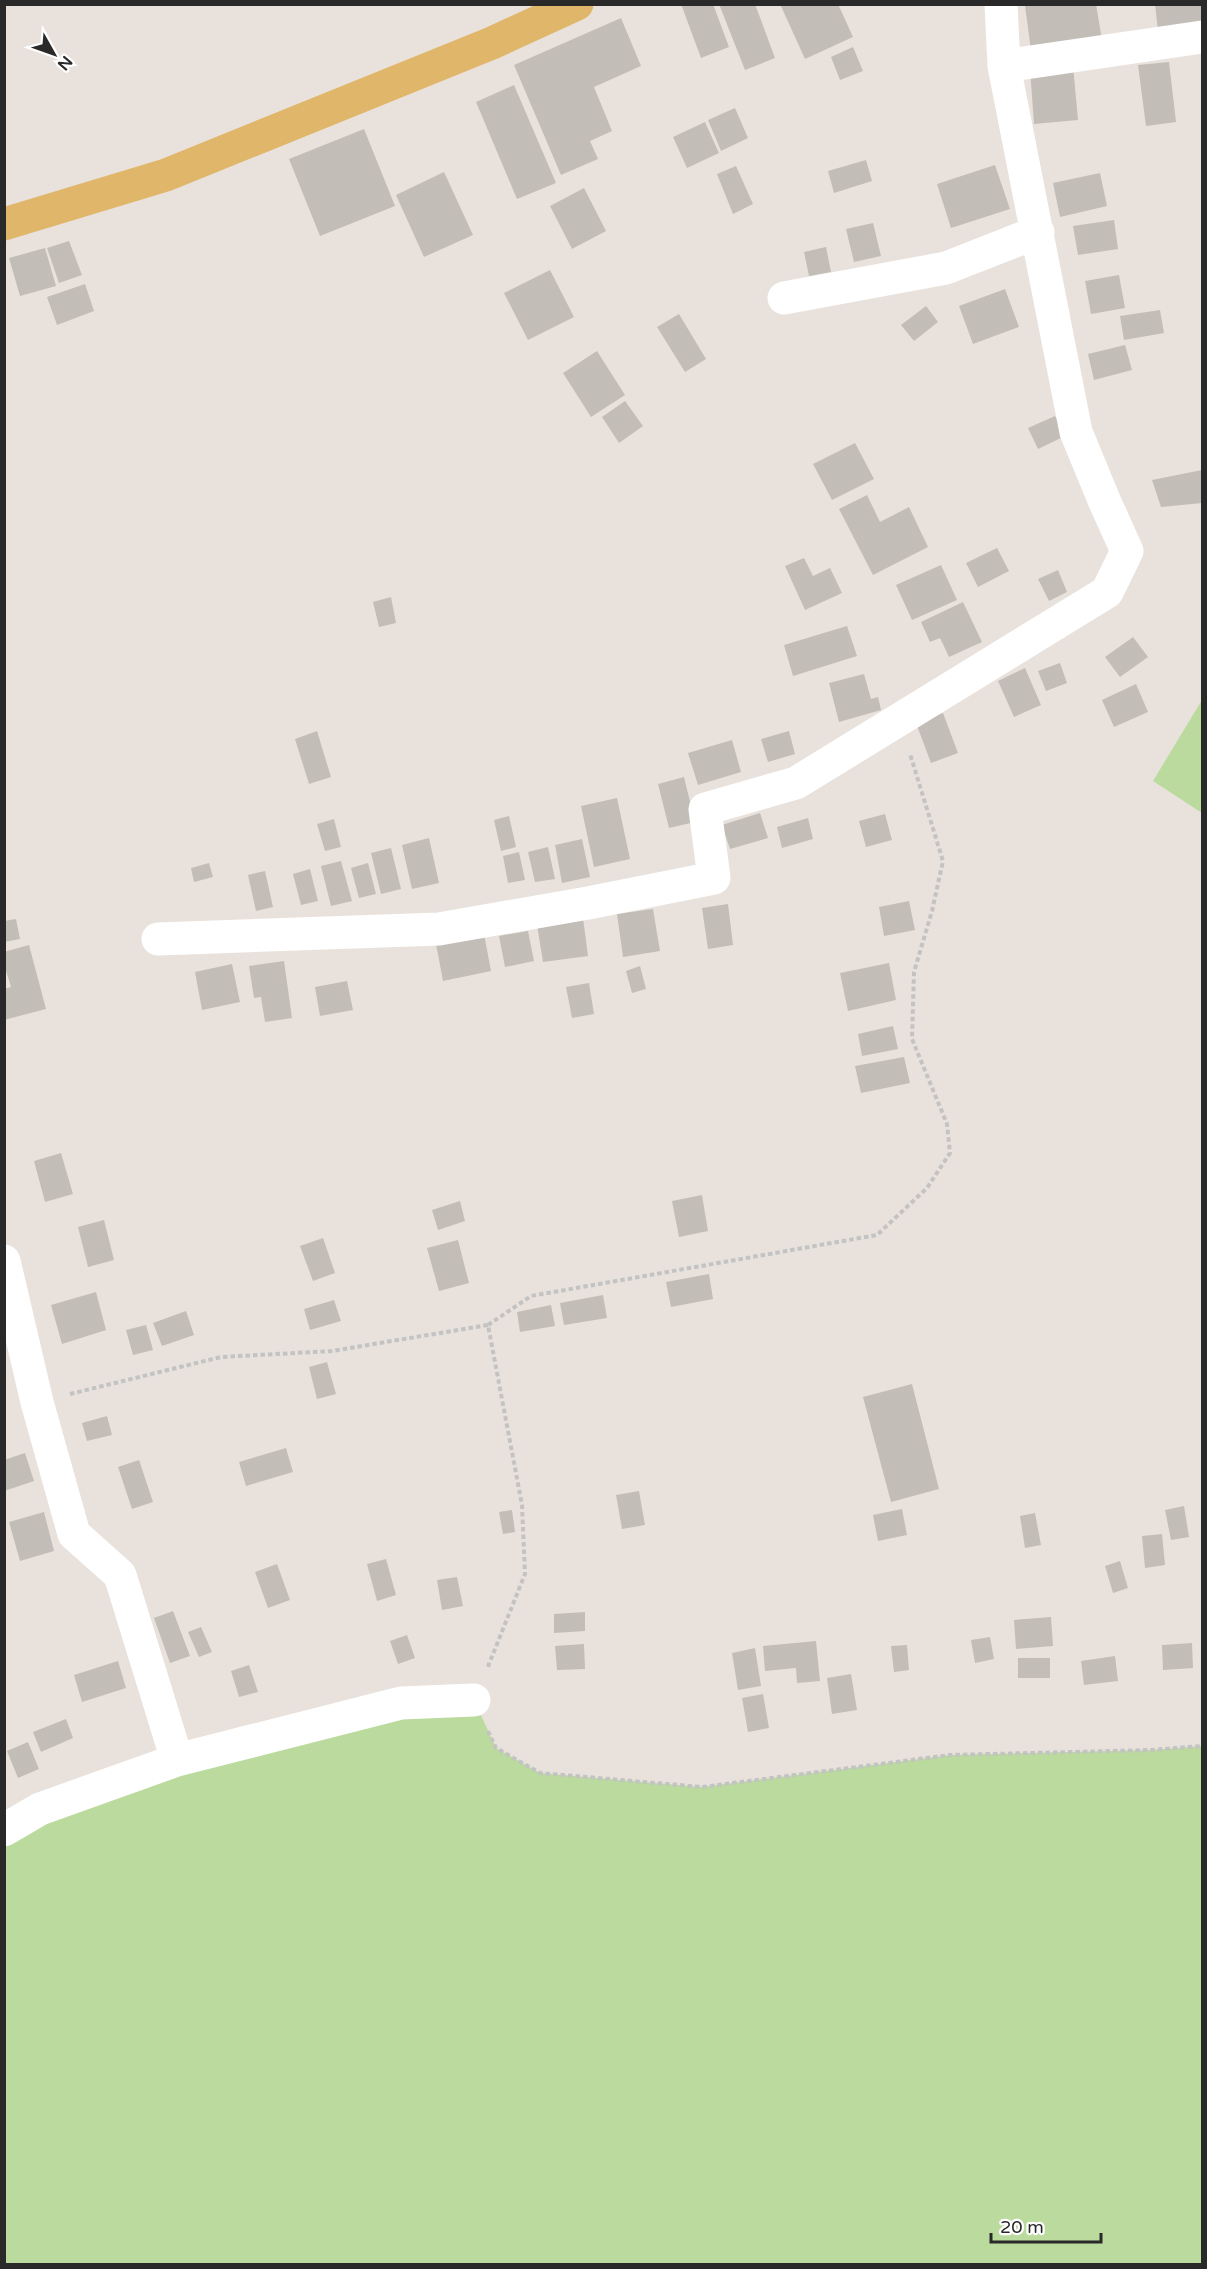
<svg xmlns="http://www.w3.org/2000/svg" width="1207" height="2269" font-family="'Varela Round',sans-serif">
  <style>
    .green { fill: #bada9e }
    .building { fill: #c2bdb7 }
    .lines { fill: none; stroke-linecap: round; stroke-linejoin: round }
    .path { stroke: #c3c3c3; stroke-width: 4; stroke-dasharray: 4.5 3; stroke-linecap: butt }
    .minor { stroke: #fff; stroke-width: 33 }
    .major { stroke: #e0b66a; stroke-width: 33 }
  </style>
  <rect width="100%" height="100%" fill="#e9e2dc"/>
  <path class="green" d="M1202,700v113l-49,-32z
    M474,1700l22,48 44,25 161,14 249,-32 201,-5 51,-4v518h-1197l-1,-434 36,-21z"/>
  <path class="building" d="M681,4h32l16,43 -28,11z
    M719,4h36l20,54 -30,12z
    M780,4h58l15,33 -48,22z
    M1032,4h64l6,36 -71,10 -6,-44z
    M1155,4h47v22l-44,5z
    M621,18l20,48 -47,21 18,44 -22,10 8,18 -37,16 -47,-110z
    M853,47l10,24 -23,9 -9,-23z
    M1169,62l7,60 -30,4 -8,-61z
    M1073,65l5,55 -44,4 -4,-55z
    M514,85l42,98 -39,16 -41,-97z
    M735,108l13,30 -27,13 -13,-31z
    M705,122l14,31 -32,15 -14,-31z
    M364,129l31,77 -75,30 -31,-77z
    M866,160l6,21 -38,12 -6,-22z
    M995,165l15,44 -59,19 -14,-44z
    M736,166l17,38 -20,10 -16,-40z
    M444,172l29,63 -49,22 -28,-62z
    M1100,173l7,33 -47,11 -7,-34z
    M584,188l22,43 -34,18 -22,-43z
    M1114,220l4,29 -40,6 -5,-29z
    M873,223l8,33 -27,6 -8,-33z
    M69,241l13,34 -23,8 -12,-35z
    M826,247l5,25 -22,4 -5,-24z
    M45,248l11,38 -36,10 -11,-38z
    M550,270l24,47 -46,23 -24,-47z
    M1119,275l6,33 -34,6 -6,-33z
    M85,284l9,27 -37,14 -10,-28z
    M1005,289l14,38 -46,17 -14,-38z
    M926,306l12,16 -24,19 -13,-16z
    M1160,310l4,23 -40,7 -4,-24z
    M679,314l27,45 -21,13 -28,-45z
    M1125,345l7,25 -38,10 -6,-26z
    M597,351l28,44 -34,22 -28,-44z
    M625,401l18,25 -24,17 -17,-26z
    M1055,416l10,20 -27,13 -10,-21z
    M855,443l19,36 -42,21 -19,-36z
    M1202,470v33l-41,4 -9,-27z
    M867,495l13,27 29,-15 19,40 -55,28 -34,-66z
    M997,548l12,23 -31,16 -12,-24z
    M804,558l9,18 17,-8 12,25 -37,17 -20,-44z
    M941,565l16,35 -45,20 -16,-35z
    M1058,570l9,22 -18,9 -11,-22z
    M391,597l5,26 -17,4 -6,-25z
    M963,602l19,40 -33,15 -9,-19 -10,4 -9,-20z
    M847,626l10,30 -64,20 -9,-31z
    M1133,637l15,20 -28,20 -15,-20z
    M1060,663l7,20 -21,8 -8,-20z
    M1025,668l16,37 -27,12 -16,-36z
    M864,674l7,25 7,-2 3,13 -42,12 -10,-39z
    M1136,684l12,28 -34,15 -12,-27z
    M943,713l15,40 -27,10 -15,-40z
    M317,731l14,46 -22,7 -14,-45z
    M789,731l6,23 -27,8 -7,-23z
    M732,740l9,32 -43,13 -10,-32z
    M684,777l11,45 -26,6 -11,-44z
    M617,798l13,61 -36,8 -13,-61z
    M760,813l8,25 -38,11 -8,-24z
    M885,814l7,26 -26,7 -7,-26z
    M509,816l7,31 -15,4 -7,-31z
    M808,818l5,21 -31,9 -5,-21z
    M334,819l7,28 -16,4 -8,-27z
    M429,838l10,45 -27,6 -10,-44z
    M582,839l8,38 -28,6 -7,-38z
    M548,847l7,32 -20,3 -7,-30z
    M391,848l10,41 -20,5 -10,-41z
    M519,852l6,28 -17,3 -5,-27z
    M341,861l11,40 -21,5 -10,-40z
    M209,863l4,14 -19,5 -3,-14z
    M368,863l8,31 -17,4 -8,-30z
    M310,869l8,32 -17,4 -8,-31z
    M265,871l8,36 -17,4 -8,-36z
    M909,901l6,29 -31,6 -5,-29z
    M728,904l5,41 -25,4 -6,-41z
    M653,909l7,42 -37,6 -6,-43z
    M583,918l5,38 -45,6 -6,-37z
    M16,919l4,20 -16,3v-21z
    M528,931l6,30 -29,6 -6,-31z
    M484,934l7,37 -48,10 -7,-37z
    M29,945l17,64 -42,11v-31l7,-2 -7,-23v-12z
    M284,961l8,57 -27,4 -4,-25 -7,1 -5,-32z
    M889,963l7,37 -48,11 -8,-38z
    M232,964l8,38 -38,8 -7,-38z
    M640,966l6,23 -14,4 -6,-22z
    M347,981l6,29 -33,6 -5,-29z
    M589,983l5,31 -22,4 -6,-31z
    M893,1026l5,23 -36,7 -4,-22z
    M904,1057l6,26 -49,10 -6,-27z
    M61,1153l12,41 -28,8 -11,-41z
    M702,1195l6,36 -29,6 -7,-36z
    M460,1201l5,20 -27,9 -6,-20z
    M104,1220l10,40 -26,7 -10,-40z
    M323,1238l12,35 -22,8 -13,-35z
    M458,1240l11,43 -30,8 -12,-43z
    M709,1274l4,25 -42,8 -5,-25z
    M96,1292l10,38 -44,14 -11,-39z
    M603,1295l4,23 -43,7 -4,-22z
    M334,1300l7,21 -31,9 -6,-21z
    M551,1305l4,21 -35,6 -3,-20z
    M186,1311l8,24 -32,11 -9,-23z
    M146,1325l7,25 -20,5 -7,-25z
    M327,1362l9,32 -19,5 -8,-32z
    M912,1384l27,105 -48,13 -28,-105z
    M107,1416l5,19 -25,6 -5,-18z
    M286,1448l7,24 -47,14 -7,-24z
    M25,1453l9,28 -30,10v-31z
    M139,1460l14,42 -21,7 -14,-42z
    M639,1491l6,34 -23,4 -6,-34z
    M1184,1506l5,31 -18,3 -6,-30z
    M902,1509l5,26 -29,6 -5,-26z
    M512,1510l3,22 -12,2 -4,-22z
    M44,1512l10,39 -34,10 -11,-39z
    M1035,1513l6,32 -16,3 -5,-32z
    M1162,1534l3,31 -20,3 -3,-32z
    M386,1559l10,36 -19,6 -10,-37z
    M1120,1561l8,27 -15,5 -8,-27z
    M277,1564l13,36 -22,8 -13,-36z
    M457,1577l6,29 -21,4 -5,-30z
    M173,1611l17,45 -20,7 -16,-45z
    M585,1612v19l-31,2v-19z
    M1051,1617l2,29 -37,3 -2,-29z
    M201,1627l11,25 -13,5 -11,-25z
    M407,1635l8,23 -17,6 -8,-23z
    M990,1637l4,22 -19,4 -4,-23z
    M816,1641l4,40 -23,2 -1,-15 -31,3 -2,-25z
    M1192,1643l1,25 -30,2 -1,-25z
    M584,1644l1,25 -28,1 -2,-24z
    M907,1645l2,25 -15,2 -3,-26z
    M755,1648l6,38 -23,4 -6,-37z
    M1115,1656l3,25 -34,4 -3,-24z
    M1018,1658h32v20h-32z
    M118,1661l8,27 -44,14 -8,-27z
    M249,1665l9,27 -19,5 -8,-26z
    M851,1674l6,36 -25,4 -5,-36z
    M763,1694l6,34 -21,4 -6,-34z
    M66,1719l7,19 -32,14 -8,-20z
    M28,1742l11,27 -21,9 -11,-27z"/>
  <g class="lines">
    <path class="path" d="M488,1325l43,-29 346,-61 50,-47 23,-35 -3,-29 -35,-85 2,-67 18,-61 11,-50 -33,-107
      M70,1394l151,-37 111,-6 156,-26 34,180 3,69 -38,95
      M488,1731l8,17 44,25 162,14 248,-32 201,-5 51,-4"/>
    <path class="minor" d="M1004,66l198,-29
      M784,298l162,-30 92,-36
      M158,939l281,-10 149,-26 126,-25 -9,-69 91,-26 311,-191 20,-41 -23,-51 -28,-68 -72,-366 -3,-62
      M4,1261l33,141 37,132 46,41 57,185
      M4,1830l36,-21 137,-49 224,-57 73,-3"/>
    <path class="major" d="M4,224l162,-49 326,-132 85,-39"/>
  </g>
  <rect width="1207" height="2269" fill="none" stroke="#292929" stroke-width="12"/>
  <g transform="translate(54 54) rotate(130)" stroke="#ffffff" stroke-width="4.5" paint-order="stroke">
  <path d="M0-4.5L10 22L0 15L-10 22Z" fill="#292929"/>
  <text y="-9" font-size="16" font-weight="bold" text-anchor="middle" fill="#292929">N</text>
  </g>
  <path d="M991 2233v9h110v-9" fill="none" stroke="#292929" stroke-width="3"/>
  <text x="1000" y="2233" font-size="18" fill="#292929" stroke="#ffffff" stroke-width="4.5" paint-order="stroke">20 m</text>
</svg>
